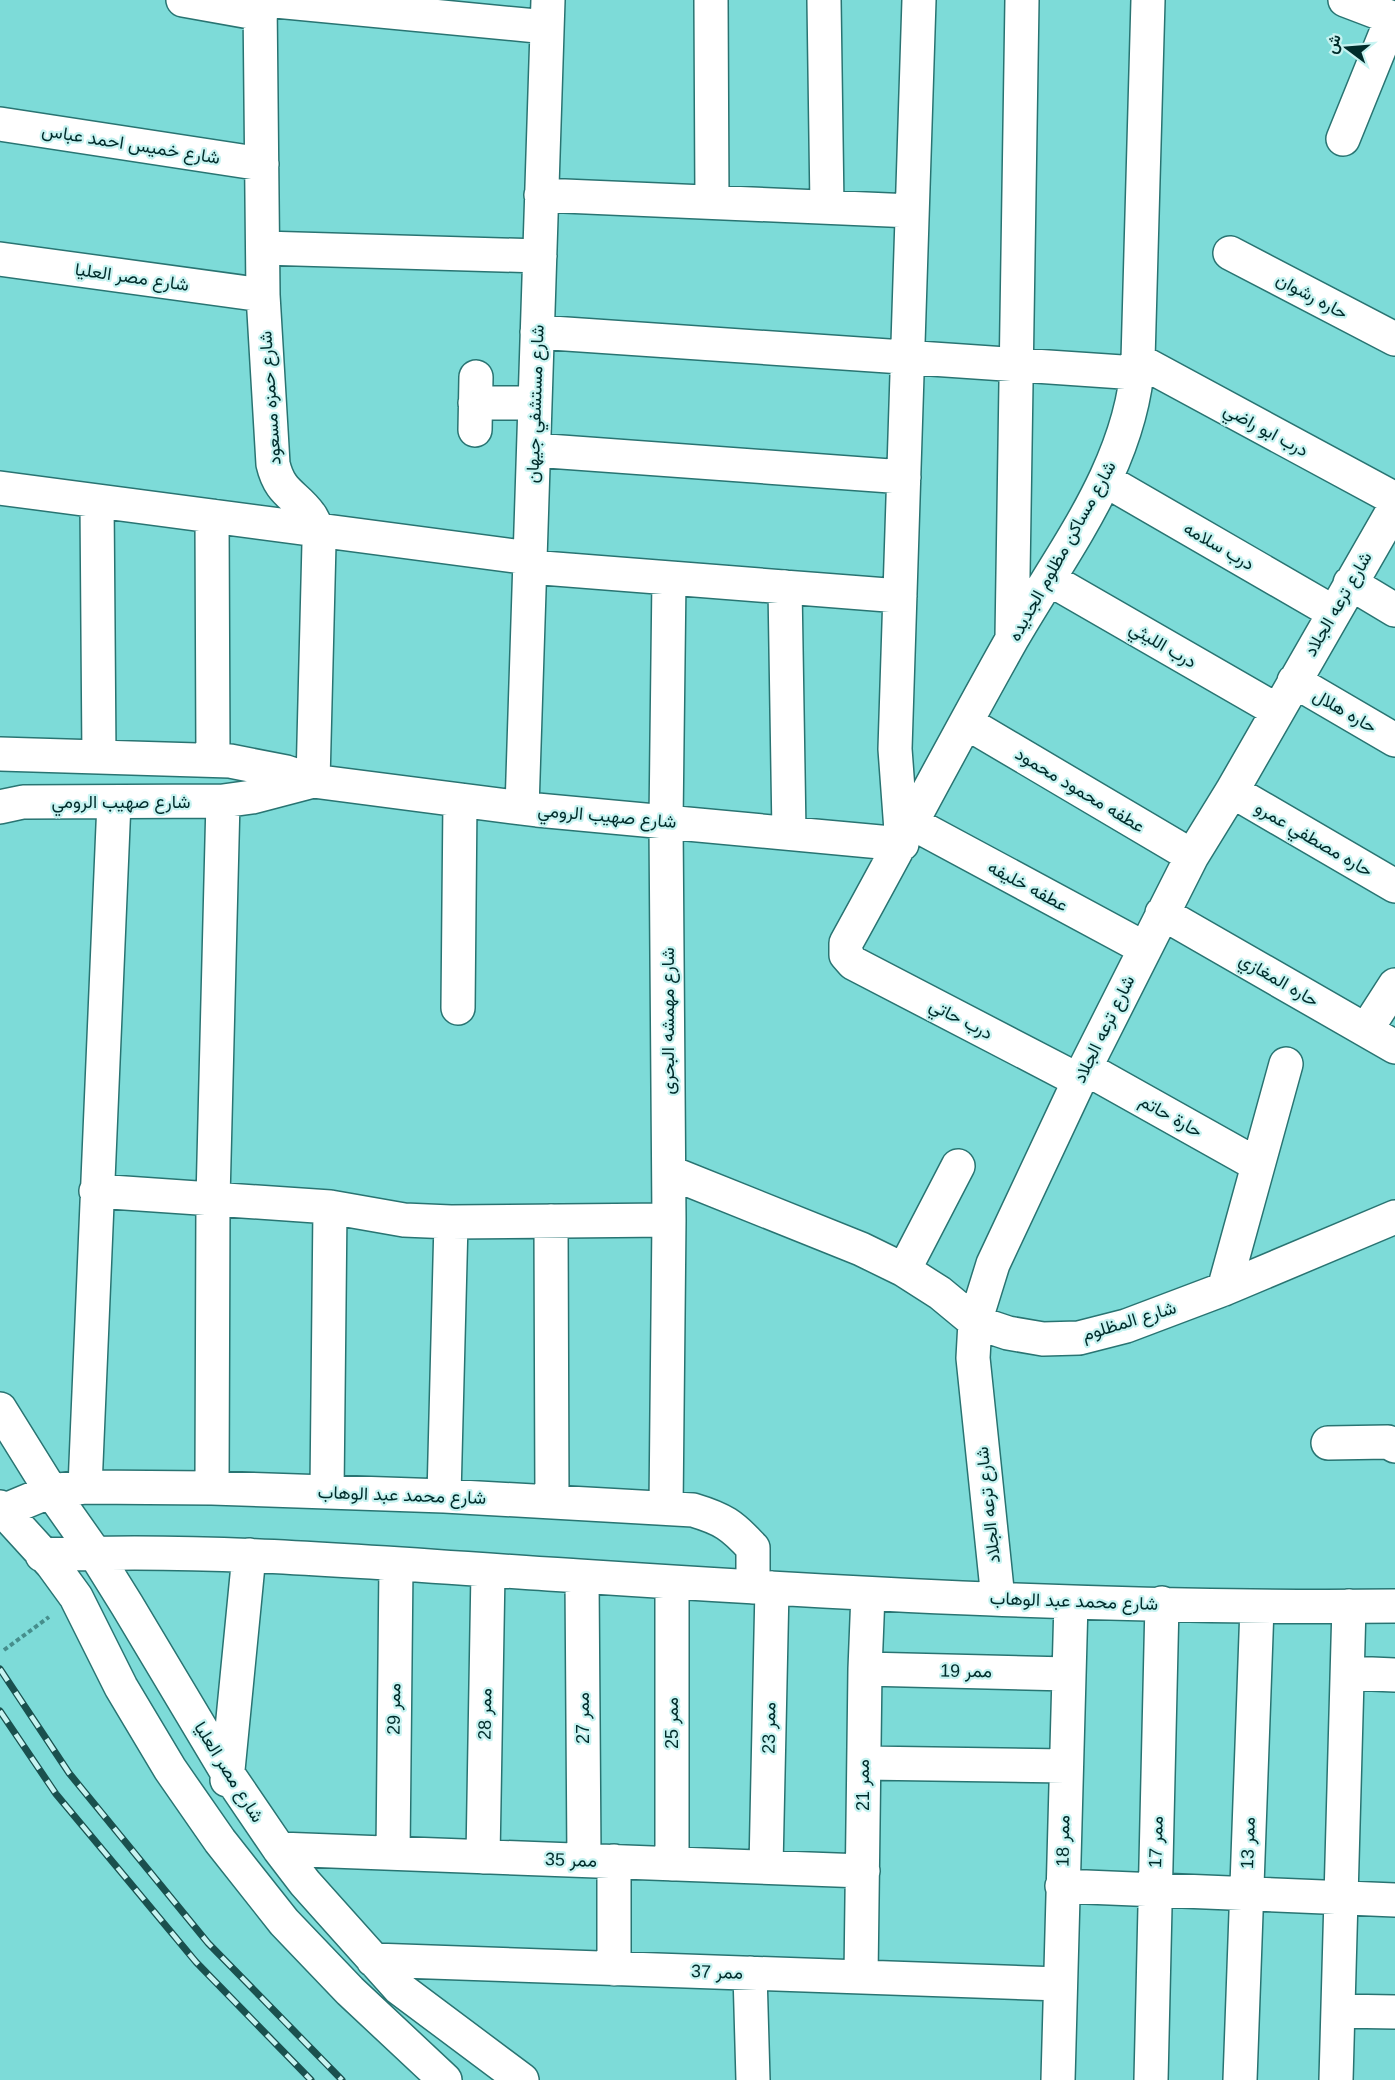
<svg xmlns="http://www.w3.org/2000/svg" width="1395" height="2080" font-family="Arial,Vazirmatn,sans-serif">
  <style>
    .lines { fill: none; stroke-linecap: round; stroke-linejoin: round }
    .minor-casing { stroke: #297472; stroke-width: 36 }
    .path { stroke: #468e8c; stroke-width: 4; stroke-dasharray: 4.5 3; stroke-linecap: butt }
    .minor { stroke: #fff; stroke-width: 33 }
    .rail-casing { stroke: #1a504e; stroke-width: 7 }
    .rail { stroke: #c7f3f1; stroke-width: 4.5; stroke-dasharray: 14; stroke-linecap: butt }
    .labels { text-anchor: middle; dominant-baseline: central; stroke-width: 4.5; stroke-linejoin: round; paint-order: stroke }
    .street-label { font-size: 18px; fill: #002c2b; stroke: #c7f3f1 }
  </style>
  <rect width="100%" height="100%" fill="#7ddbd8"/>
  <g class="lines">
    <defs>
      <path id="minor" d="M183,0l78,14
        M260,0l3,295 10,169c7,30 22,30 37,51 6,8 8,18 9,28l-6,238
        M265,0l282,27
        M711,0l1,202
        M824,0l3,207
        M1345,0l50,19
        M0,124l262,40
        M1343,139l49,-121
        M541,195l371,16
        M263,248l277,8
        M1230,253l165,86
        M0,259l263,36
        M537,332l600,41
        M1138,360l257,139
        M475,403h60
        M475,430l1,-53
        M534,450l370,27
        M1105,480l228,132
        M0,488l530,70
        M97,501l2,256
        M212,516l1,244
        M530,567l370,29
        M1049,579l229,132
        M1350,583l45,27
        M785,587l4,246
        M1012,638l10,-638
        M1294,681l101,59
        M967,723l225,133
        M0,754l230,7 56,11 27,9 224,29 365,34 -7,-95 24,-749
        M1232,791l163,95
        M0,807l23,-5 200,-1 29,-4 61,-16
        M522,808l26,-808
        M912,823l232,125
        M1162,913l233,134
        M458,1008l2,-208
        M1366,1030l29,-45
        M1085,1068l173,97
        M1078,1080l-225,-117 -7,-8v-12c56,-101 109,-203 166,-304 50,-87 120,-174 126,-279l10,-360
        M669,1172l192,77 43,21 36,23 35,29 33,11 35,6 36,-1 47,-12 98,-37 171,-72
        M96,1191l234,16 74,13 47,2 218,-2
        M551,1221l1,281
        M904,1270l54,-104
        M1224,1289l62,-225
        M0,1409l51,82 43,61 33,53 101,169 51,75 26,34 94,105 123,92
        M1328,1443l60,-1 7,4
        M85,1487l29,-685
        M212,1488l1,-289 10,-398
        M327,1492l3,-285
        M444,1496l7,-274
        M0,1507l52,57 24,33 45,90 49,82 50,72 64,81 66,69 95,89
        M666,1508l3,-288 -3,-398 3,-244
        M3,1511l48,-20 34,-4 127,1 232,8 249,14c30,9 39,15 60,38v39
        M42,1555c179,-8 359,10 537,21 272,18 544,33 816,30
        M582,1577l2,283
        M998,1599l-25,-241 2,-36 18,-58 92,-196 107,-212 40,-65 163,-284
        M865,1669l203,5
        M1349,1673l46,2
        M864,1763l201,3
        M227,1780l22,-225
        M279,1849l584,22
        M393,1853l3,-288
        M483,1857l5,-286
        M672,1864v-282
        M766,1867l6,-279
        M1062,1886l333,14
        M373,1960l687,24
        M614,1969v-108
        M750,1973l3,107
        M861,1977l4,-308 3,-75
        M1338,2011l57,1
        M1058,2080l13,-478
        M1151,2080l11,-477
        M1240,2080l17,-473
        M1336,2080l13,-474"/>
    </defs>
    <use href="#minor" class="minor-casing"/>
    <path class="path" d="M4,1650l45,-33"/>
    <use href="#minor" class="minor"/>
    <defs>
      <path id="rail" d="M0,1669l69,104 139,170 134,137
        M0,1711l56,83 140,168 115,118"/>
    </defs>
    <use href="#rail" class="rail-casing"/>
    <use href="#rail" class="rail"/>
  </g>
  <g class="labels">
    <g class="street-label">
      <text transform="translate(131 144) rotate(9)">شارع خميس احمد عباس</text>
      <text transform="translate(132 277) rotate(8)">شارع مصر العليا</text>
      <text transform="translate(1312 296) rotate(28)">حاره رشوان</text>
      <text transform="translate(270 398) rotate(-94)">شارع حمزه مسعود</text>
      <text transform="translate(535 404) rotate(-88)">شارع مستشفي جيهان</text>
      <text transform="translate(1266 430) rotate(28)">درب ابو راضي</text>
      <text transform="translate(1219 546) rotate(30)">درب سلامه</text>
      <text transform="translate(1062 551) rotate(-61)">شارع مساكن مظلوم الجديده</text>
      <text transform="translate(1338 604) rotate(-60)">شارع ترعه الجلاد</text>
      <text transform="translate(1163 645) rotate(30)">درب الليثي</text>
      <text transform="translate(1345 711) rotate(30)">حاره هلال</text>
      <text transform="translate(1080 790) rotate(31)">عطفه محمود محمود</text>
      <text x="121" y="802">شارع صهيب الرومي</text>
      <text transform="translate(607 816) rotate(5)">شارع صهيب الرومي</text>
      <text transform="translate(1314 839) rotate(30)">حاره مصطفي عمرو</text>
      <text transform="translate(1028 886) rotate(28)">عطفه خليفه</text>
      <text transform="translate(1279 980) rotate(30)">حاره المغازي</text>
      <text transform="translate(961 1019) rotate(27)">درب حاتي</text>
      <text transform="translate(668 1021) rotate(-90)">شارع مهمشه البحرى</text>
      <text transform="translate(1104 1029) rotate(-64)">شارع ترعه الجلاد</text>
      <text transform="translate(1171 1116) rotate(29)">حارة حاتم</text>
      <text transform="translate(1129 1321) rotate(-17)">شارع المظلوم</text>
      <text transform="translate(402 1495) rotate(2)">شارع محمد عبد الوهاب</text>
      <text transform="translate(988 1505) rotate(-96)">شارع ترعه الجلاد</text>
      <text transform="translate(1074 1601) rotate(2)">شارع محمد عبد الوهاب</text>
      <text transform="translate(966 1671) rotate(1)">ممر 19</text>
      <text transform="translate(394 1709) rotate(-89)">ممر 29</text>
      <text transform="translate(485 1714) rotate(-89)">ممر 28</text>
      <text transform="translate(583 1718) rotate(-90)">ممر 27</text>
      <text transform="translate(672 1723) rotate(-90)">ممر 25</text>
      <text transform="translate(769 1728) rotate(-89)">ممر 23</text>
      <text transform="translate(229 1772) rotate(58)">شارع مصر العليا</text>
      <text transform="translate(863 1785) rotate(-90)">ممر 21</text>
      <text transform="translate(1063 1841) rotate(-89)">ممر 18</text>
      <text transform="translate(1156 1842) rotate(-88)">ممر 17</text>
      <text transform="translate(1248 1843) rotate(-88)">ممر 13</text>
      <text transform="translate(571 1860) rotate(2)">ممر 35</text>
      <text transform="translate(717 1972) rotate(2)">ممر 37</text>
    </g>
  </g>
  <g transform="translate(1347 48) rotate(286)" stroke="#c7f3f1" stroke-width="4.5" paint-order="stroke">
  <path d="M0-4.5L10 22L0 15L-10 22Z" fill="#002c2b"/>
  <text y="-9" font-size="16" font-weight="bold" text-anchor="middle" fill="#002c2b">ش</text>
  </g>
</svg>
